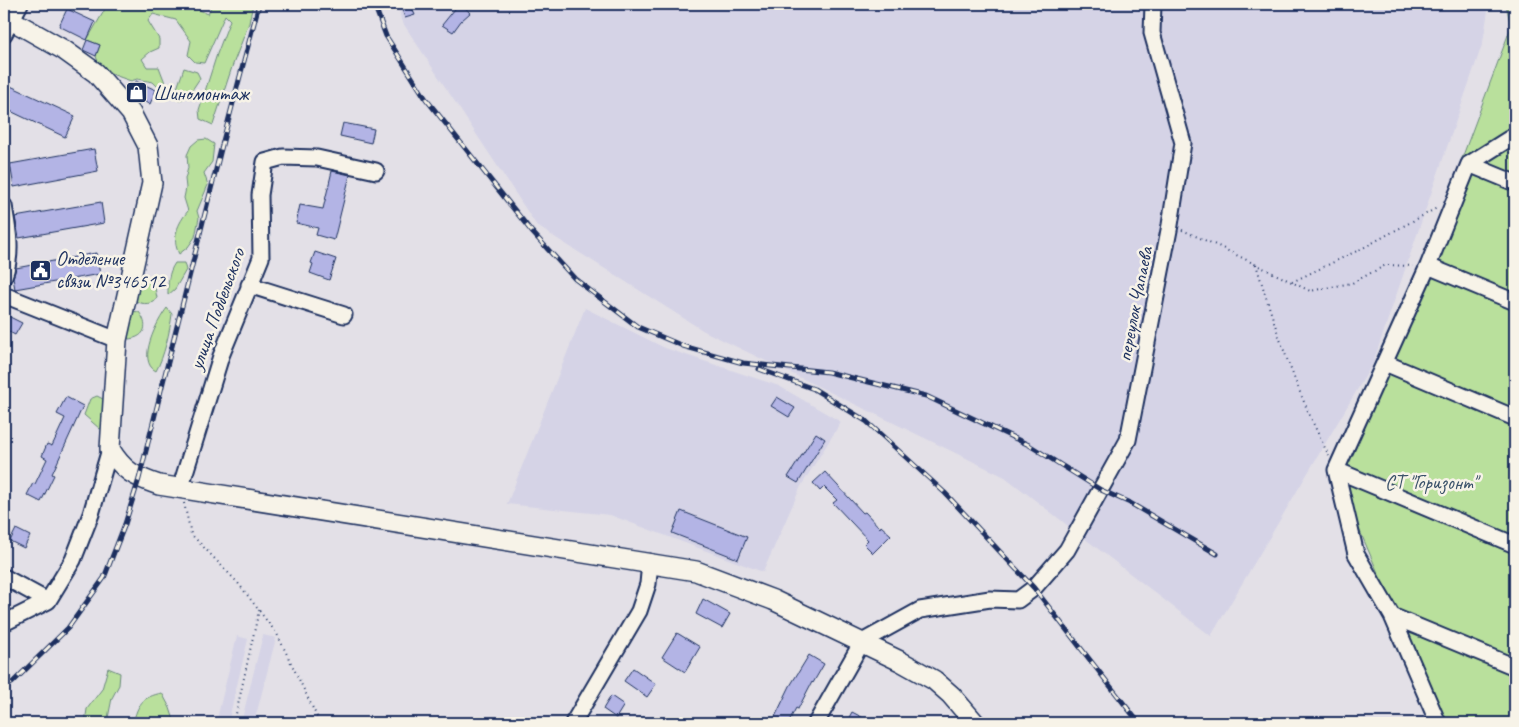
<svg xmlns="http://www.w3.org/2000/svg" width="1519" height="727" font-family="Caveat,sans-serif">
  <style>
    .built { fill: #d5d3e6 }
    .green { fill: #b9e09c; stroke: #6a887d }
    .building { fill: #b3b4e5; stroke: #1b2f5e }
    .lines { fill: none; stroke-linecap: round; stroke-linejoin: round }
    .minor-casing { stroke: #1b2f5e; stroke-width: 19 }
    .major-casing { stroke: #1b2f5e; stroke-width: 22 }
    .path { stroke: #1b2f5e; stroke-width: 2; stroke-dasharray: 1 4; stroke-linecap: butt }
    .minor { stroke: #f7f3e8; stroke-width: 15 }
    .major { stroke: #f7f3e8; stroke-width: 19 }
    .rail-casing { stroke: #1b2f5e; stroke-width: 5 }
    .rail { stroke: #f7f3e8; stroke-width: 3; stroke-dasharray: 9; stroke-linecap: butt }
    .labels { text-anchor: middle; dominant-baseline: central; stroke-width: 5; stroke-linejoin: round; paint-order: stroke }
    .poi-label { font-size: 20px; fill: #1b2f5e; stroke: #f7f3e8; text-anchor: start }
    .street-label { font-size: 20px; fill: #1b2f5e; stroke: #f7f3e8 }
    .park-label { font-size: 20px; fill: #3b526a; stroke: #f7f3e8 }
  </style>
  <rect width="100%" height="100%" fill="#e3e0e7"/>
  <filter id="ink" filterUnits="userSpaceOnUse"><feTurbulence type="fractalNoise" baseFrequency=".02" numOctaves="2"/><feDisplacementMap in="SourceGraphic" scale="10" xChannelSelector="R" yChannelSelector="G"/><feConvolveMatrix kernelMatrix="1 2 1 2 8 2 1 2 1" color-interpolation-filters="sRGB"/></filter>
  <g filter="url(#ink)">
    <path class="built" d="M398,4h1091l-6,38 -110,321 -162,273 -206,-159 -301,-146 -167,-105 -136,-206z
      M585,308l80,40 114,38 62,36 -40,64 -38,86 -153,-57 -103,-11z
      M263,635l13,3 -22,85h-13z
      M237,636l11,3 -20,84h-12z"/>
    <path class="green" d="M106,4h81l21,10 4,-10h41l-4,19 -17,44 -19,58 -13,-6 -1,-9 18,-56 13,-34 -5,-5 -21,48 -9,-1 -7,-7 3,-14 -15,-21 -23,-6 -5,7 11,18v9l-9,4 -8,7 5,8h12l5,13 4,17 -15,-15 -16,-3 -6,2 -17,-6 -15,-10 -3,-9 4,-11 -13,-5 17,-29z
      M1506,4h9v719h-72l-103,-238 171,-458z
      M184,68l13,4 3,6 -12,18 -8,4 -6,-3z
      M206,139l8,5 -2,18 -8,11 4,12 -11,26 2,7 -4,19 -7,10 -9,7c-8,-16 -1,-31 9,-43l-4,-13 2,-10 -1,-9 3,-11 -1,-13 4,-9 7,-6z
      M175,263h9l2,7 -11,19 -7,6c0,-12 0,-22 7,-32z
      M140,280h9l5,3 3,15 -3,4c-9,3 -16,2 -23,-5z
      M167,308l5,6c-2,17 -8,43 -16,57 -20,-10 1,-50 11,-63z
      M132,311l7,1c10,13 7,25 -10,27l-6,-4z
      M97,396l6,3 2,4 -2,25 -3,1 -16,-14 6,-16z
      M108,668l12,5 -1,12 -7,13 -5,25h-22l2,-14 15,-20z
      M162,693l8,15 5,15h-42c5,-19 9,-26 29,-30z"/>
    <path class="building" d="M400,4h10l5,11 -10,3z
      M459,4h3l8,9 -9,8 -8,11 -11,-7z
      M67,9l28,13 -8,18 -28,-14z
      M87,40l13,5 -4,11 -13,-6z
      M136,81l20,9 -6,14 -20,-9z
      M4,83l71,33 -10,21 -61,-29z
      M343,123l31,6 -3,14 -31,-7z
      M94,149l4,22 -84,16 -4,-23z
      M332,171l18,4 -16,65 -18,-5 2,-7 -22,-5 4,-18 23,4z
      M101,202l3,21 -85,15 -4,-21z
      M315,252l21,7 -7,21 -19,-7 3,-9 -2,-1z
      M96,253l4,21 -85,15 -2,-11 3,-10z
      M4,314l18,9 -7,12 -11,-6z
      M66,397l17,9 -31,68 2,1 -13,27 -14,-7 6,-12 2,1 12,-25 -5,-3 5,-12 5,2 13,-28 -8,-4z
      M777,397l18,11 -6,9 -18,-11z
      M816,433l9,6 -27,44 -10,-6z
      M825,472l38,41 2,-1 15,16 1,-2 10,9 -18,18 -9,-9 4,-4 -35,-37 4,-3 -13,-13 -4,4 -7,-8z
      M681,511l66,26 -9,22 -66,-26z
      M16,529l14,7 -6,12 -14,-7z
      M703,599l27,15 -8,14 -26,-14z
      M677,633l23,14 -15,25 -23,-15z
      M809,655l15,9 -11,19 -1,-1 -14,27 -2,-1 -8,15h-16l18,-37z
      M633,668l23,16 -9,13 -23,-16z
      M611,696l13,9 -8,13 -13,-9z
      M852,712l21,11h-27z"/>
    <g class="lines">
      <defs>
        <path id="minor" d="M4,34l16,-30
          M1469,164l46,19
          M4,206c4,23 9,48 0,70
          M1428,266l87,36
          M249,285l95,30
          M4,295l113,45
          M1385,363l130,55
          M1336,470l179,75
          M180,489l41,-133 40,-98 -1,-63 5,-33 18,-5 34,1 59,13
          M4,577l44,24
          M1392,616l123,51
          M4,623l44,-22 25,-41 18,-46 19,-65
          M573,723l66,-112 9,-27 2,-22
          M816,723l46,-81 58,-32 70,-11 28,1 16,-12 33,-38 61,-110 42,-215 13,-82 -31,-110 1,-29
          M1438,723l-46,-107 -36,-62 -20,-84 92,-204 41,-102 46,-29"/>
        <path id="major" d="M4,16l60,34 32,23 35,40 17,33 4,37 -35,157 -7,109c13,22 25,28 49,36l537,86 77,29 127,61 34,19 17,15 24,28"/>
      </defs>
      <use href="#minor" class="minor-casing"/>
      <use href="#major" class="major-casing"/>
      <path class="path" d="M1182,230l36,16 92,45 42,-8 34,-18 27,1
        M1256,264c19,65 42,131 73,192
        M1292,282l69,-33 76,-41
        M184,503l7,31 47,49 39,51 43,89
        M234,723l25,-113"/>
      <use href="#minor" class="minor"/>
      <use href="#major" class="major"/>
      <defs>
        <path id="rail" d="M374,4l12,32 40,63 106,133 43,47 63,48 45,19 60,17 85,9 98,24 103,49 72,45 29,13 87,51
          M759,369l55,20 52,32 79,72 89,95 105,135
          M4,688l8,-5 56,-55 36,-50 21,-54 14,-45 84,-338 36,-137"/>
      </defs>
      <use href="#rail" class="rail-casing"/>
      <use href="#rail" class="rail"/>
    </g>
  </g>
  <defs>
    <symbol id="shop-square" viewBox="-11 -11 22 22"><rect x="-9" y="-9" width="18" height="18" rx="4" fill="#1b2f5e" stroke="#f7f3e8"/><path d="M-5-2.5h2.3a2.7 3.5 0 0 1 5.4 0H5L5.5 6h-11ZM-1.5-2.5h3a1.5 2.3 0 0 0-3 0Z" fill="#fff"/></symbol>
    <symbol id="civic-square" viewBox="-11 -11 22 22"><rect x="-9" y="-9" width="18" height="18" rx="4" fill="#1b2f5e" stroke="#f7f3e8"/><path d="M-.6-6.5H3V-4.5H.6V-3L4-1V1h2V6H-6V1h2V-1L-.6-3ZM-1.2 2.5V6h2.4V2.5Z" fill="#fff"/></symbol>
  </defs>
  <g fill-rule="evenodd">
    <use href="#shop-square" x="124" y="80" width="25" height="25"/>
    <use href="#civic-square" x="28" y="258" width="25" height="25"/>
  </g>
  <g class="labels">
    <g class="poi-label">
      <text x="153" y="93">Шиномонтаж</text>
      <text x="56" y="258">Отделение<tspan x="56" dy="23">связи №346512</tspan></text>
    </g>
    <g class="street-label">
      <text transform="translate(1135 304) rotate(-79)">переулок Чапаева</text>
      <text transform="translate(217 309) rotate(-70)">улица Подбельского</text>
    </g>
    <g class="park-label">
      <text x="1431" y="482">СТ "Горизонт"</text>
    </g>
  </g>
  <rect width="1519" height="727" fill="none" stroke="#f7f3e8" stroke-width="20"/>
  <rect x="10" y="10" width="1499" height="707" fill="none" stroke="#1b2f5e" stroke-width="2" filter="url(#ink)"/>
</svg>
